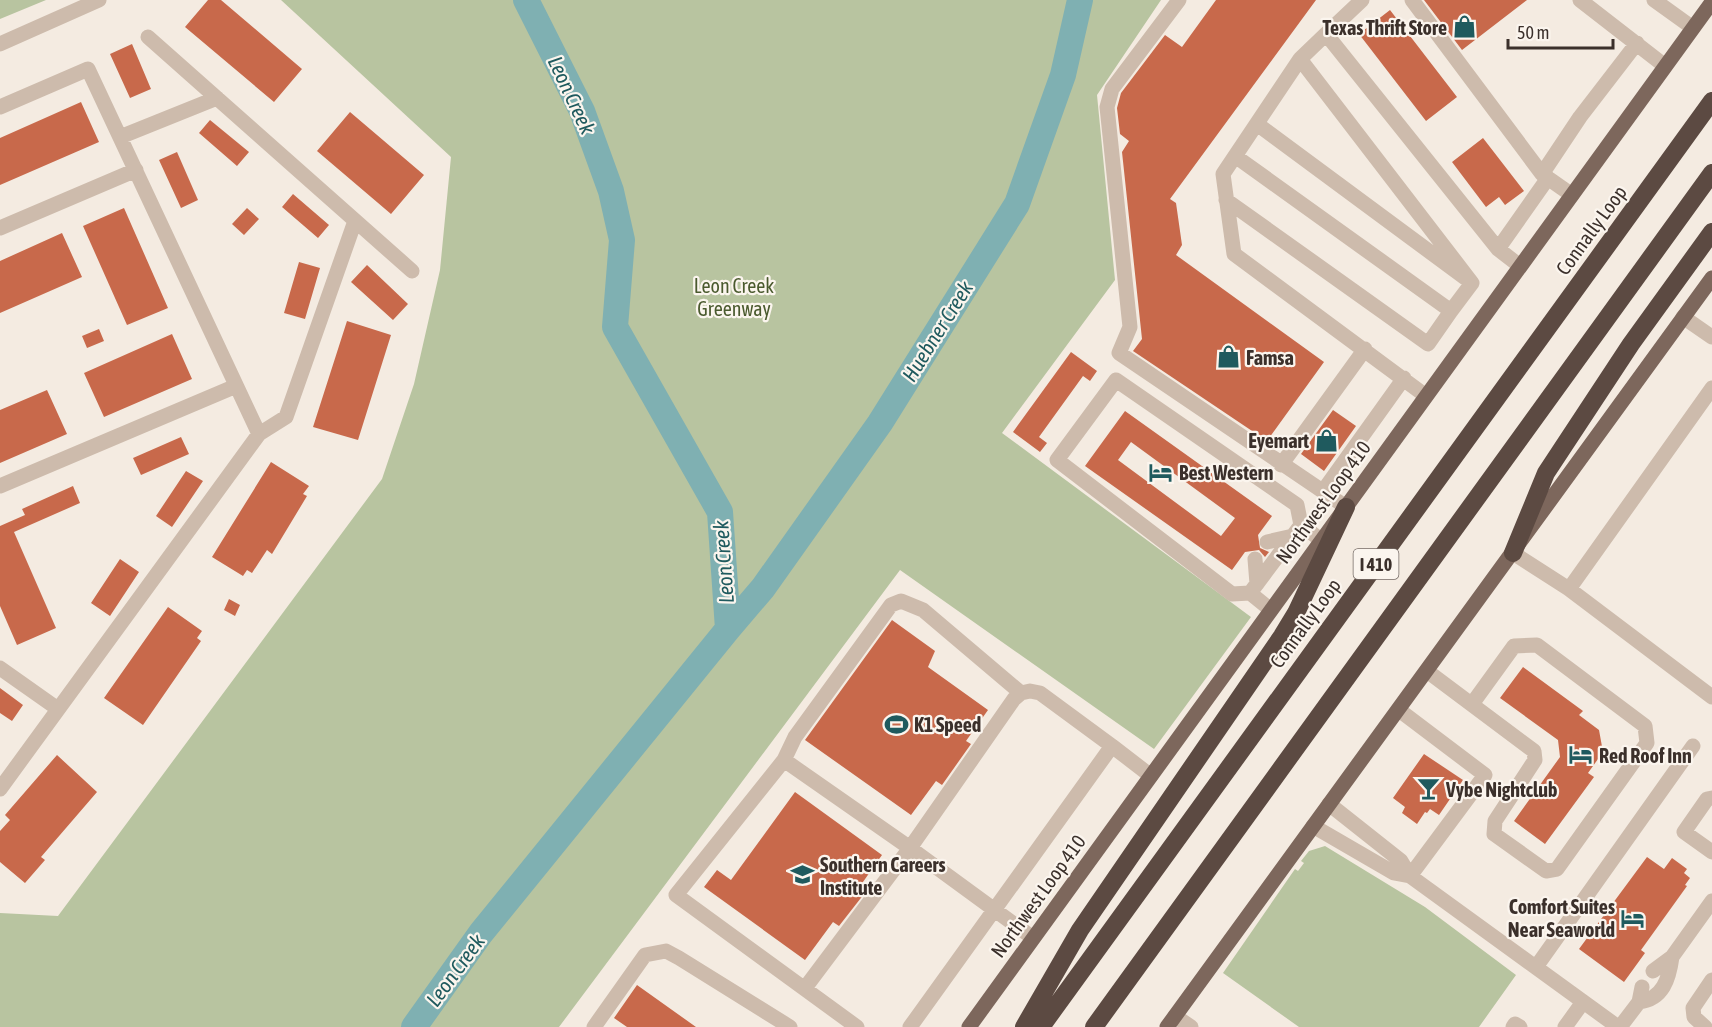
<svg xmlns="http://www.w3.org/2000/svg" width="1712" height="1027" font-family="'Asap Condensed',sans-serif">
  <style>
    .green { fill: #b8c4a0 }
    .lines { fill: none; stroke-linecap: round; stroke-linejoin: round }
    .river { stroke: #7fb0b2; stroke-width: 26 }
    .building { fill: #c8694b; fill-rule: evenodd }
    .minor { stroke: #cdbbac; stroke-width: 15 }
    .major { stroke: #7d675c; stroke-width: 15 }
    .highway { stroke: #5c4a42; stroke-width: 18 }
    .labels { text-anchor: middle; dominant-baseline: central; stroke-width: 4.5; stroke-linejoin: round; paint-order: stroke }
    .shield { fill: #fbf5ee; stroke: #756b66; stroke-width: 1.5 }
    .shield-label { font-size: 18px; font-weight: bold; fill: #3b302b }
    .poi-label { font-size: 20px; font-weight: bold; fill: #3b302b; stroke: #fbf5ee; text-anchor: start }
    .street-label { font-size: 20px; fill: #3b302b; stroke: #fbf5ee }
    .park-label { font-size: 20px; fill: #4a5a2e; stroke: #fbf5ee }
    .water-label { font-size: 21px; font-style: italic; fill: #1f5a5e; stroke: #fbf5ee }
  </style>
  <rect width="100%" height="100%" fill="#f4ebe1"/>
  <path class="green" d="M0,0h46l-46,19z
    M281,0h880l-64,95 18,185 -113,153 249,184 -97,132 -254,-179 -341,457h-559v-114l58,3 324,-437 32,-95 26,-114 11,-113z
    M1325,846l100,61 91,68 -37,52h-180l-76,-54 72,-104 3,2 6,-8 -3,-2 8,-10z"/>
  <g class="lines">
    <path class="river" d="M728,629l35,-41 117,-165 137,-219 46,-129 17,-75
      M414,1027l67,-94 247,-304 -8,-117 -105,-185 7,-87 -11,-49 -29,-80 -56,-111"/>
  </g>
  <path class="building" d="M208,0h13l81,69 -28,33 -89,-75z
    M1216,0h100l-146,199 6,4 6,42 -6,10 148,107 -57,79 -134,-90 9,-12 -20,-187 7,-11 -9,-7 -3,-26 4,-15 44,-58 17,12z
    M1424,0h103l-65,50z
    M1390,10l67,87 -31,24 -67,-87z
    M132,44l19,45 -21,9 -20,-44z
    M81,102l18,40 -99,43v-47z
    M350,112l74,63 -33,39 -74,-63z
    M210,120l39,32 -12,14 -38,-33z
    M1483,138l41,53 -19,14 -6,-8 -13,10 -34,-45z
    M177,152l21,48 -17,8 -22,-48z
    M293,194l36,31 -11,13 -36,-31z
    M124,208l44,100 -41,17 -44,-99z
    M247,208l12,11 -15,16 -12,-11z
    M62,233l20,44 -82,36v-52z
    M299,262l21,6 -15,51 -21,-6z
    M367,265l41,39 -15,16 -42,-38z
    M347,321l44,14 -33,105 -45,-13z
    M99,329l5,12 -17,7 -5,-12z
    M172,334l20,45 -88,38 -20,-44z
    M1071,352l26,19 -7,10 -7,-5 -44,61 8,6 -7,9 -27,-20z
    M47,390l20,44 -67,29v-53z
    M1333,410l23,16 -32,45 -23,-17z
    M1125,411l147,105 -14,19 2,13 9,4 -4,5 -6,-7 -14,2 -13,18 -147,-104zM1131,442l104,76 -14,18 -103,-76z
    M181,437l8,17 -48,21 -8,-17z
    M271,462l38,24 -6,8 4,2 -35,58 -5,-4 -15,23 -5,-3 -4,6 -31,-19z
    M186,471l17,10 -31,46 -16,-11z
    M73,486l7,17 -66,29 42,96 -39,17 -17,-39v-80l25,-11 -3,-6z
    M120,559l19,13 -29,44 -19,-13z
    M229,599l11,6 -5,11 -11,-6z
    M168,607l34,24 -5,7 4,3 -58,84 -39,-27z
    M892,620l43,31 -7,16 60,43 -22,31 5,3 -29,41 -6,-4 -25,34 -106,-75z
    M1523,667l60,44 -4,4 20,15 4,22 -15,21 6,4 -49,67 -31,-23 46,-64 -2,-17 -58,-42z
    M0,688l23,17 -11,16 -12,-8z
    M1424,754l39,26 -24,35 -9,-6 -3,4 -2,-1 -8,12 -15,-11 3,-6 -12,-9z
    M57,755l40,37 -56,65 4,3 -20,23 -25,-21v-31l10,-11 -5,-5z
    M795,792l87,63 -24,34 6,5 -25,32 -6,-4 -28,38 -101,-73 13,-17 14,10z
    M1647,857l17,12 8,-11 15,11 -3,4 6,5 -5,7 2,1 -46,64 4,3 -21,29 -45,-33z
    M637,985l59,42h-69l-13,-9z"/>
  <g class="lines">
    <path class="minor" d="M1179,0l-67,89 -5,18 23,220 -11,26 227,154
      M1412,0l130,174
      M1580,0l85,66
      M1654,0l39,28
      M1326,34l36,-34
      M148,37l264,234
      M0,44l99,-44
      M1300,59l-77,115 11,80 192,142
      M0,107l88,-38 171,365
      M1257,124l215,159 -21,28
      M120,137l97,-39
      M1572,195l-30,-21 38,-57 57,-74
      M1226,200l202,144 23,-33 -216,-155
      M0,228l136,-58
      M1498,249l50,-71
      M1472,283l-172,-224 26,-25 172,215 22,17
      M1683,317l29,20
      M1281,465l84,-116
      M0,486l236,-100
      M1323,491l81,-113
      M1267,542l26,-6
      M1513,553l56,36 143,108
      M1255,559l2,25
      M1569,589l143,-201
      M1250,593l51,-68
      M1271,610l-21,-17 -18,1 -175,-134 59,-80 181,125 4,20 20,15
      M0,668l58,41
      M1427,671l107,80 1,9 -40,61 -1,13 52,37 11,-2 90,-126 -2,-17 -108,-81 -23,1 -42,58
      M1399,710l86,65 -75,101
      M784,760l11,-23 96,-132 10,-4 22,9 98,83
      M0,789l259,-355 27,-17 69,-196
      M1712,798l-5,1 -23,33 28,20
      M1329,804l72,57 9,15 208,151
      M1313,826l81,47 16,3
      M1536,967l157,-221
      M1653,971l19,-14 40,-56
      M805,988l105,-140 123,90
      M1639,1002c24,-3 30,-23 33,-45
      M1175,1016l16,11
      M594,1027l51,-72 21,-4 13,7 111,69
      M857,1027l-181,-132 108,-135 126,88 104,-149 7,-6 9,-2 10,2 72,53
      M910,1027l202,-281 39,30
      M1513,1027l2,-3 5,3
      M1565,1027l18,-25
      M1620,1027l19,-25 3,-15
      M1705,1027l-11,-10 -1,-9 19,-28"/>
    <path class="major" d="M969,1027l743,-1025
      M1167,1027l545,-749"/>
    <path class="highway" d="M1513,553l33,-80 85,-129 81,-112
      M1024,1027l56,-97 202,-294 14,-23 50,-106
      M1041,1027l671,-926
      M1094,1027l618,-854"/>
  </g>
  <defs>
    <symbol id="shop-bare" viewBox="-9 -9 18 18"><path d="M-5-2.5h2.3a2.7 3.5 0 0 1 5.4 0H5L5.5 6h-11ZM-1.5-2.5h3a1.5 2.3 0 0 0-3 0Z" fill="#1f5a5e" stroke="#fbf5ee" stroke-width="2.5" paint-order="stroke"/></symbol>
    <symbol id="hotel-bare" viewBox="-9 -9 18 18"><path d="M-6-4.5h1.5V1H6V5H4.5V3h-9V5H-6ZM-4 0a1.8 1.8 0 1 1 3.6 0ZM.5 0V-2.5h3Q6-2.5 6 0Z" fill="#1f5a5e" stroke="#fbf5ee" stroke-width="2.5" paint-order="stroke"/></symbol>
    <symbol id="stadium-bare" viewBox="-9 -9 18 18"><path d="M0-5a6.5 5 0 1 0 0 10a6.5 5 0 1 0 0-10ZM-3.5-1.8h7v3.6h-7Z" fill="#1f5a5e" stroke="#fbf5ee" stroke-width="2.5" paint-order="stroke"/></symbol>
    <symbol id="bar-bare" viewBox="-9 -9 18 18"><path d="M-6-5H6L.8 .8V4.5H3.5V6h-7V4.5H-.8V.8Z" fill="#1f5a5e" stroke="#fbf5ee" stroke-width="2.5" paint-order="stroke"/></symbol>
    <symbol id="university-bare" viewBox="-9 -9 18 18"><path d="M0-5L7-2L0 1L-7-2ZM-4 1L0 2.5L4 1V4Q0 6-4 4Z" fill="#1f5a5e" stroke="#fbf5ee" stroke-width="2.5" paint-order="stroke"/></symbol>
  </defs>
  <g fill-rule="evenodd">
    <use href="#shop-bare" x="1448" y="10" width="33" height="33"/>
    <use href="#shop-bare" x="1212" y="340" width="33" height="33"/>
    <use href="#shop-bare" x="1310" y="424" width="33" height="33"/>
    <use href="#hotel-bare" x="1144" y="456" width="33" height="33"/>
    <use href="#stadium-bare" x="880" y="708" width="33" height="33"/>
    <use href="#hotel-bare" x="1564" y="738" width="33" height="33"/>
    <use href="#bar-bare" x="1412" y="772" width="33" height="33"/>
    <use href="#university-bare" x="786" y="858" width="33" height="33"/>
    <use href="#hotel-bare" x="1616" y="902" width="33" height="33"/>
  </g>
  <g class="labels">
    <rect class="shield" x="1353.5" y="549" width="45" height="30" rx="4.5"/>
    <g class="shield-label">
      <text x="1376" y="564">I 410</text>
    </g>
    <g class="poi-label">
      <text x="1447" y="27" text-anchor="end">Texas Thrift Store</text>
      <text x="1246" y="357">Famsa</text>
      <text x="1309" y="440" text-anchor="end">Eyemart</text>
      <text x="1179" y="472">Best Western</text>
      <text x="914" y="724">K1 Speed</text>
      <text x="1599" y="755">Red Roof Inn</text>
      <text x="1446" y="789">Vybe Nightclub</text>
      <text x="820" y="864">Southern Careers<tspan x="820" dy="23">Institute</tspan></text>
      <text x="1615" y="906" text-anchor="end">Comfort Suites<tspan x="1615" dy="23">Near Seaworld</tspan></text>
    </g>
    <g class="street-label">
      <text transform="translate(1591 230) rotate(-54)">Connally Loop</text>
      <text transform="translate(1323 502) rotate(-54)">Northwest Loop 410</text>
      <text transform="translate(1305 623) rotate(-54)">Connally Loop</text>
      <text transform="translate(1038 896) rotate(-54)">Northwest Loop 410</text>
    </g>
    <g class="park-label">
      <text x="734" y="285">Leon Creek<tspan x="734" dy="23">Greenway</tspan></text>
    </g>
    <g class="water-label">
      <text transform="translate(572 95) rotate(65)">Leon Creek</text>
      <text transform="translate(937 331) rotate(-58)">Huebner Creek</text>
      <text transform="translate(723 562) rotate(-94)">Leon Creek</text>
      <text transform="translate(455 970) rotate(-54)">Leon Creek</text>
    </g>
  </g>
  <path d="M1508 39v9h105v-9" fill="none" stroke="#3b302b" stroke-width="3"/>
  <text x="1517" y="39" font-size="18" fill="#3b302b" stroke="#fbf5ee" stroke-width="4.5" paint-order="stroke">50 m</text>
</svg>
